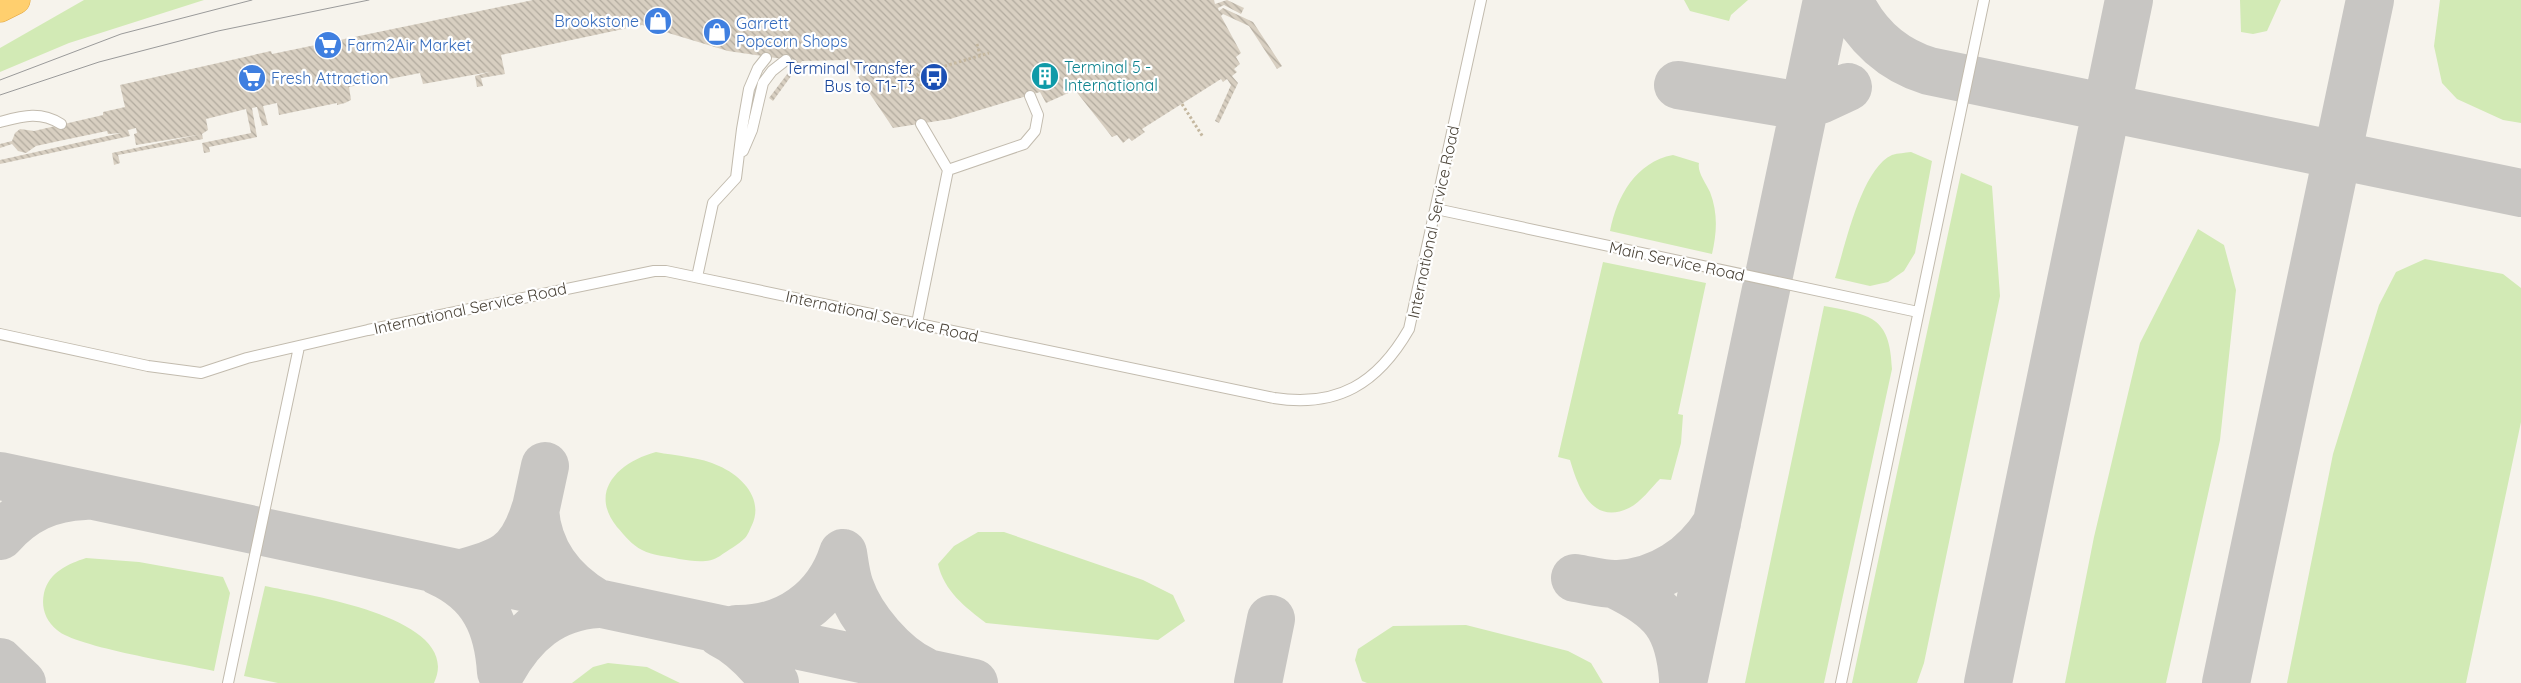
<svg xmlns="http://www.w3.org/2000/svg" width="2521" height="683" font-family="Quicksand,sans-serif">
  <style>
    .grass { fill: #d2eab5 }
    .lines { fill: none; stroke-linecap: round; stroke-linejoin: round }
    .taxiway { stroke: #c8c6c3; stroke-width: 48 }
    .building { fill: url(#building-back-hatch) }
    .lane-casing { stroke: #c2bbae; stroke-width: 12 }
    .highway-casing { stroke: #e0a43c; stroke-width: 29 }
    .path { stroke: #c4b79f; stroke-width: 3; stroke-dasharray: 2.5 2.5; stroke-linecap: butt }
    .lane { stroke: #fff; stroke-width: 10 }
    .highway { stroke: #ffcf6e; stroke-width: 28 }
    .tram { stroke: #9a9a9a; stroke-width: 1 }
    .labels { text-anchor: middle; dominant-baseline: central; stroke-width: 4.5; stroke-linejoin: round; paint-order: stroke }
    .shop-label { font-size: 16px; fill: #366cbe; stroke: #fff; text-anchor: start }
    .culture-label { font-size: 16px; fill: #0d838f; stroke: #fff; text-anchor: start }
    .transit-label { font-size: 16px; fill: #164399; stroke: #fff; text-anchor: end }
    .street-label { font-size: 16px; fill: #4b4439; stroke: #fff }
  </style>
  <defs>
    <pattern id="building-back-hatch" width="6" height="6" patternUnits="userSpaceOnUse" patternTransform="scale(1.25)"><rect width="6" height="6" fill="#d8cfc1"/><path d="M-1 5l2 2M0 0l6 6M5-1l2 2" fill="none" stroke="#b1aa9e"/></pattern>
  </defs>
  <rect width="100%" height="100%" fill="#f6f3ec"/>
  <path class="grass" d="M84,0h120l-135,43 -69,29v-24z
    M1684,0h64l-17,15 -2,6 -39,-10z
    M2240,0h41l-14,31 -14,3 -12,-2z
    M2440,0h81v123l-18,-3 -46,-21 -15,-16 -8,-37z
    M1911,152l21,9 -17,92 -11,18 -16,11 -18,4 -35,-8c10,-31 26,-109 57,-123 6,-2 13,-2 19,-3z
    M1673,155l26,8c-2,9 7,20 11,29 8,21 7,40 2,62l-102,-23c7,-35 26,-69 63,-76z
    M1961,173l31,13 8,110 -76,367 -7,20h-65z
    M2198,229l26,16 12,45 -16,150 -54,243h-101l29,-146 46,-194z
    M2425,259l78,15 18,14v134l-55,261h-179l46,-229 46,-149 17,-33z
    M1603,262l103,21 -28,131 5,1 -2,28 -10,37 -11,-1c-9,9 -19,23 -31,29 -37,18 -51,-21 -59,-48l-12,-3z
    M1824,306c47,9 66,10 68,63l-68,314h-79z
    M656,452c20,4 45,5 63,14 23,10 45,33 33,59 -2,4 -4,10 -7,13 -7,7 -17,12 -25,18 -12,8 -27,5 -41,3 -11,-3 -26,-3 -37,-9 -10,-5 -17,-14 -25,-23 -29,-36 2,-65 39,-75z
    M978,532h26l139,48 30,15 12,26 -27,19 -172,-17c-21,-16 -42,-32 -48,-59l16,-18z
    M86,558l53,4 84,15 7,16 -16,78c-30,-7 -139,-24 -157,-41 -12,-10 -16,-23 -13,-37 5,-21 24,-29 42,-35z
    M265,586c41,9 200,31 169,97h-156l-34,-7z
    M1466,625l102,26 23,12 12,20h-236l-5,-2 -7,-21 3,-11 35,-23z
    M608,663l39,4 33,16h-108l21,-16z"/>
  <g class="lines">
    <path class="taxiway" d="M1849,0c16,35 44,60 80,71l592,122
      M1678,85l111,19 31,-4 28,-13
      M0,476l974,207
      M0,536c23,-26 50,-39 85,-40
      M529,540l16,-74
      M843,553c2,12 3,23 7,34 11,32 44,70 74,84
      M439,572c44,20 59,53 62,100 22,-40 51,-65 97,-68
      M458,574c44,-11 63,-18 77,-64 3,42 26,72 62,93
      M1575,578c14,2 29,7 43,6 42,-2 77,-26 99,-61
      M1616,585c47,23 63,41 67,94
      M736,629c51,1 92,-29 107,-76
      M720,633c23,11 40,30 55,50
      M0,662l22,21
      M1258,683l13,-64
      M1683,683l144,-683
      M1988,683l141,-683
      M2226,683l144,-683"/>
  </g>
  <path class="building" d="M533,0h681l1,4 12,-4 17,8 -3,6 -17,-9 -6,3 1,3 4,-3 30,14 29,44 -5,3 -28,-43 -26,-12 -2,2 20,37 -5,4 4,7 -6,5 3,3 -5,4 6,7 -19,40 -4,-2 16,-36 -4,-6 -4,3 -2,-3 -79,50 3,3 -13,9 -3,-3 -6,5 -6,-8 -5,2 -37,-47 -29,13 -6,-11 -90,27 -57,9 -46,-68 -45,1 -29,40 -4,-3 28,-37 -69,-10 -86,-26 -141,30 4,19 -24,4 2,8 -6,1 -2,-11 14,-4 -66,12 -3,-11 -71,14 2,13 -6,3 -8,2v-2l-58,12 -2,-12 -14,3 5,19 -6,1 -5,-19 -5,1 5,29 -48,10 1,5 -6,1 -2,-10 49,-10 -5,-24 -40,10 2,11 -6,4 1,5 -85,16 2,8 -6,2 -2,-12 85,-18 -61,10 -2,-11 3,-1 -1,-5 -8,2 2,6 -130,28v-4l121,-27 -13,1 -1,-3 -48,10 -23,5 -10,7 -8,-2 -6,-7 -12,4v-4l12,-3 3,-8 5,-4 14,2 69,-16v-3l22,-5 -5,-22 151,-34 1,3z"/>
  <g class="lines">
    <defs>
      <path id="lane" d="M0,122c23,-6 40,-11 61,2
        M743,151l9,-21 11,-47 9,-12 14,-11
        M948,170l76,-26 11,-13 3,-16 -8,-19
        M1436,209l482,103
        M697,277l16,-74 23,-25 6,-49 7,-40 9,-21 8,-10
        M917,323l31,-153 -27,-46
        M0,334l148,32 53,7 46,-15 121,-28 286,-59h12l608,127c64,10 104,-15 135,-69l72,-329
        M228,683l71,-336
        M1841,683l143,-683"/>
      <path id="highway" d="M0,8l16,-8"/>
    </defs>
    <use href="#lane" class="lane-casing"/>
    <use href="#highway" class="highway-casing"/>
    <path class="path" d="M977,44l3,11
      M921,86l-3,-12 71,-21
      M1182,104l21,33"/>
    <use href="#lane" class="lane"/>
    <use href="#highway" class="highway"/>
    <path class="tram" d="M0,80l121,-46 131,-34
      M0,95l99,-33 119,-31 151,-31"/>
  </g>
  <defs>
    <symbol id="shop-disc" viewBox="-11 -11 22 22"><circle r="9.5" fill="#3f7fe0" stroke="#fff"/><path d="M-5-2.5h2.3a2.7 3.5 0 0 1 5.4 0H5L5.5 6h-11ZM-1.5-2.5h3a1.5 2.3 0 0 0-3 0Z" fill="#fff"/></symbol>
    <symbol id="supermarket-disc" viewBox="-11 -11 22 22"><circle r="9.5" fill="#3f7fe0" stroke="#fff"/><path d="M-6-5.5h2.5l.6 2H6L4.5 2H-2.5L-4.4-4H-6ZM-1.5 3.2a1.3 1.3 0 1 0 .1 0ZM3 3.2a1.3 1.3 0 1 0 .1 0Z" fill="#fff"/></symbol>
    <symbol id="building-disc" viewBox="-11 -11 22 22"><circle r="9.5" fill="#0f9aa8" stroke="#fff"/><path d="M-4-6H4V6H1V3H-1V6H-4ZM-2.5-4.3h1.7v1.8h-1.7ZM.8-4.3h1.7v1.8H.8ZM-2.5-1h1.7V.8h-1.7ZM.8-1h1.7V.8H.8Z" fill="#fff"/></symbol>
    <symbol id="bus-disc" viewBox="-11 -11 22 22"><circle r="9.5" fill="#1a4fb4" stroke="#fff"/><path d="M-5-6H5V4H4V6H2V4H-2V6H-4V4H-5ZM-3.5-4V0h7V-4ZM-3.5 1.2v1.5H-2V1.2ZM2 1.2v1.5H3.5V1.2Z" fill="#fff"/></symbol>
  </defs>
  <g fill-rule="evenodd">
    <use href="#shop-disc" x="642" y="5" width="32" height="32"/>
    <use href="#shop-disc" x="701" y="16" width="32" height="32"/>
    <use href="#supermarket-disc" x="312" y="29" width="32" height="32"/>
    <use href="#building-disc" x="1029" y="60" width="32" height="32"/>
    <use href="#bus-disc" x="918" y="61" width="32" height="32"/>
    <use href="#supermarket-disc" x="236" y="62" width="32" height="32"/>
  </g>
  <g class="labels">
    <g class="shop-label">
      <text x="639" y="21" text-anchor="end">Brookstone</text>
      <text x="736" y="23">Garrett<tspan x="736" dy="18">Popcorn Shops</tspan></text>
      <text x="347" y="45">Farm2Air Market</text>
      <text x="271" y="78">Fresh Attraction</text>
    </g>
    <g class="culture-label">
      <text x="1064" y="67">Terminal 5 -<tspan x="1064" dy="18">International</tspan></text>
    </g>
    <g class="transit-label">
      <text x="915" y="68">Terminal Transfer<tspan x="915" dy="18">Bus to T1-T3</tspan></text>
    </g>
    <g class="street-label">
      <text transform="translate(1433 222) rotate(-78)">International Service Road</text>
      <text transform="translate(1677 261) rotate(12)">Main Service Road</text>
      <text transform="translate(470 308) rotate(-12)">International Service Road</text>
      <text transform="translate(882 316) rotate(12)">International Service Road</text>
    </g>
  </g>
</svg>
